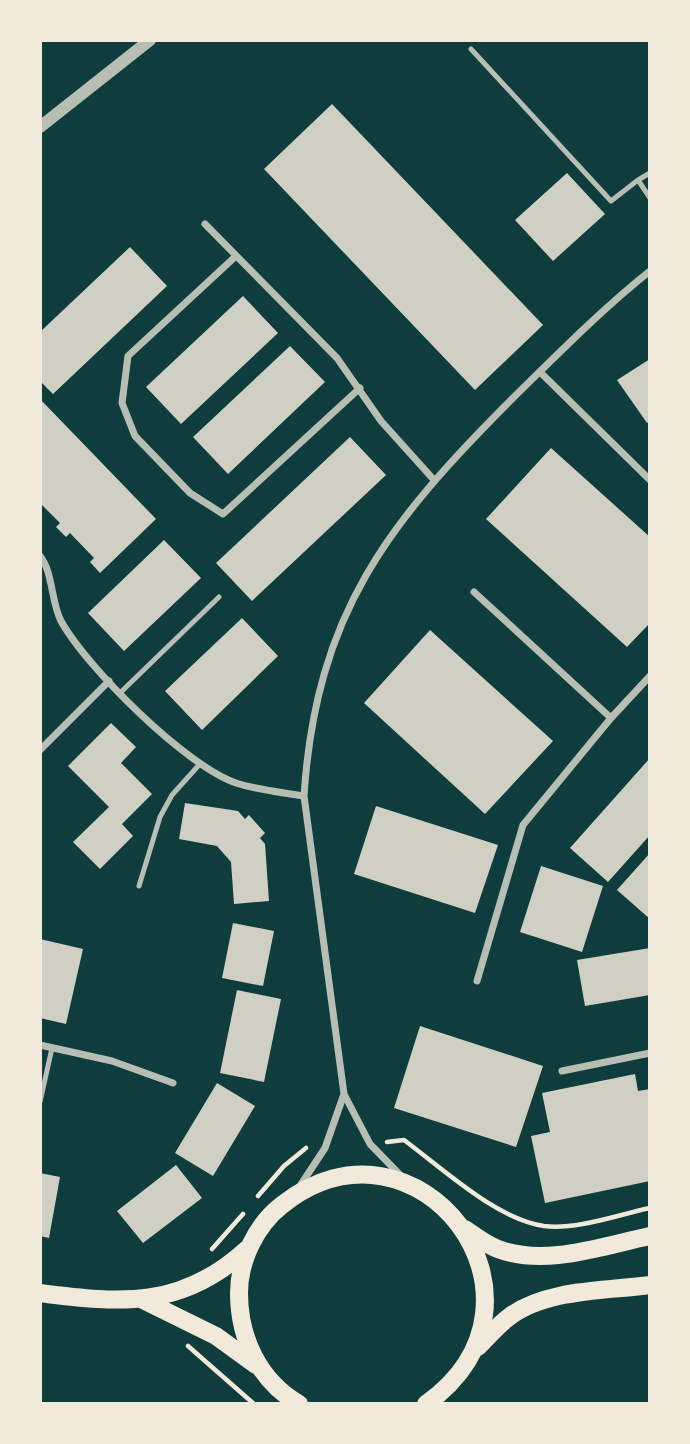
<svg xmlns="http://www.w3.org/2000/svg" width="690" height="1444" font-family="'Space Grotesk',sans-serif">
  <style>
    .building { fill: #cfcfc3 }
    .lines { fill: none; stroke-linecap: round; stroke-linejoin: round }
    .path { stroke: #f1e9da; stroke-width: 4.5 }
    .service { stroke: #b8beb3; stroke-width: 5 }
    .minor { stroke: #b8beb3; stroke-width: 7 }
    .tertiary { stroke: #b8beb3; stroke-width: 12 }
    .primary { stroke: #f1e9da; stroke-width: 18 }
  </style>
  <rect width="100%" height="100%" fill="#0f3d3e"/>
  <path class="building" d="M332,104l211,221 -68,65 -211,-221z
    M567,173l38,41 -52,47 -38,-41z
    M130,247l37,39 -114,108 -13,-13v-49z
    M243,296l35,37 -97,91 -35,-37z
    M290,346l35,36 -97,92 -35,-37z
    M650,359v62l-3,2 -30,-43z
    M40,399l116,120 -56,54 -10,-11 4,-4 -24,-25 -4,4 -10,-10 4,-4 -20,-20z
    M350,437l36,38 -134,126 -36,-38z
    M551,448l99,89v86l-23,24 -141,-128z
    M164,540l37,38 -77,73 -36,-38z
    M242,618l36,38 -76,74 -37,-39z
    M430,630l123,111 -68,73 -121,-111z
    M111,723l25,24 -15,16 31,31 -30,30 11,12 -33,33 -27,-27 36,-35 -41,-41z
    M650,758v77l-42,47 -38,-34z
    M185,803l53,8 7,8 4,-4 16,18 -5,5 5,6 4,57 -35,3 -3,-42 -14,-16 -38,-7z
    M376,806l122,39 -23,68 -121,-39z
    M650,853v66l-33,-29z
    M541,866l62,20 -21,66 -62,-20z
    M233,923l41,8 -11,55 -41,-8z
    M40,939l43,10 -17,75 -26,-6z
    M650,948v47l-65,11 -8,-46z
    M237,990l44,9 -17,83 -44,-9z
    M420,1026l123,40 -27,81 -122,-39z
    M635,1074l3,17 12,-2v92l-105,22 -14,-67 19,-4 -8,-39z
    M217,1083l38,23 -42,70 -38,-23z
    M176,1165l26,33 -59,45 -26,-32z
    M40,1173l20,4 -11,61 -9,-2z"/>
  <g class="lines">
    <path class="path" d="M387,1142l17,-2c39,29 92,79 140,86 33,4 73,-11 106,-18
      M258,1196l26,-30 22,-18
      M212,1249l31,-35
      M188,1346l66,58"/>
    <path class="service" d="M471,49l140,152 27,-21
      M650,173l-12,7 12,18
      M121,692l98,-95
      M139,886l21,-69 12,-22 27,-30
      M40,1102l12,-54"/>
    <path class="minor" d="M205,224l132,134 44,63 53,59
      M236,256l-108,100 -6,47 13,33 55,57 33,21 137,-126
      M540,372l110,108
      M40,556c13,16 11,46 21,65 26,47 125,145 175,162 21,7 45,9 68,13
      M474,592l137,126
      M40,750l69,-69
      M477,981l46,-156 88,-107 39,-42
      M40,1045l72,16 61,22
      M562,1071l88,-18
      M404,1179l-34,-35 -26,-50 -40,-298c12,-183 84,-273 209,-398 45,-44 88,-88 137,-127
      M296,1192l29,-44 19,-54"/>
    <path class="tertiary" d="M40,127l110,-87"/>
    <path class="primary" d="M465,1229c10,7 22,16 33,20 47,18 104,-3 152,-13
      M40,1293c83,11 143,15 207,-44
      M143,1300l73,36 40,29
      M478,1347c10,-10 20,-22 31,-30 37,-28 97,-26 141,-32
      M299,1404c-40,-23 -60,-66 -60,-111 0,-32 17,-68 43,-88 135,-107 290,95 144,199"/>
  </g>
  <rect width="690" height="1444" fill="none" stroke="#f1e9da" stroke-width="84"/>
</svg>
